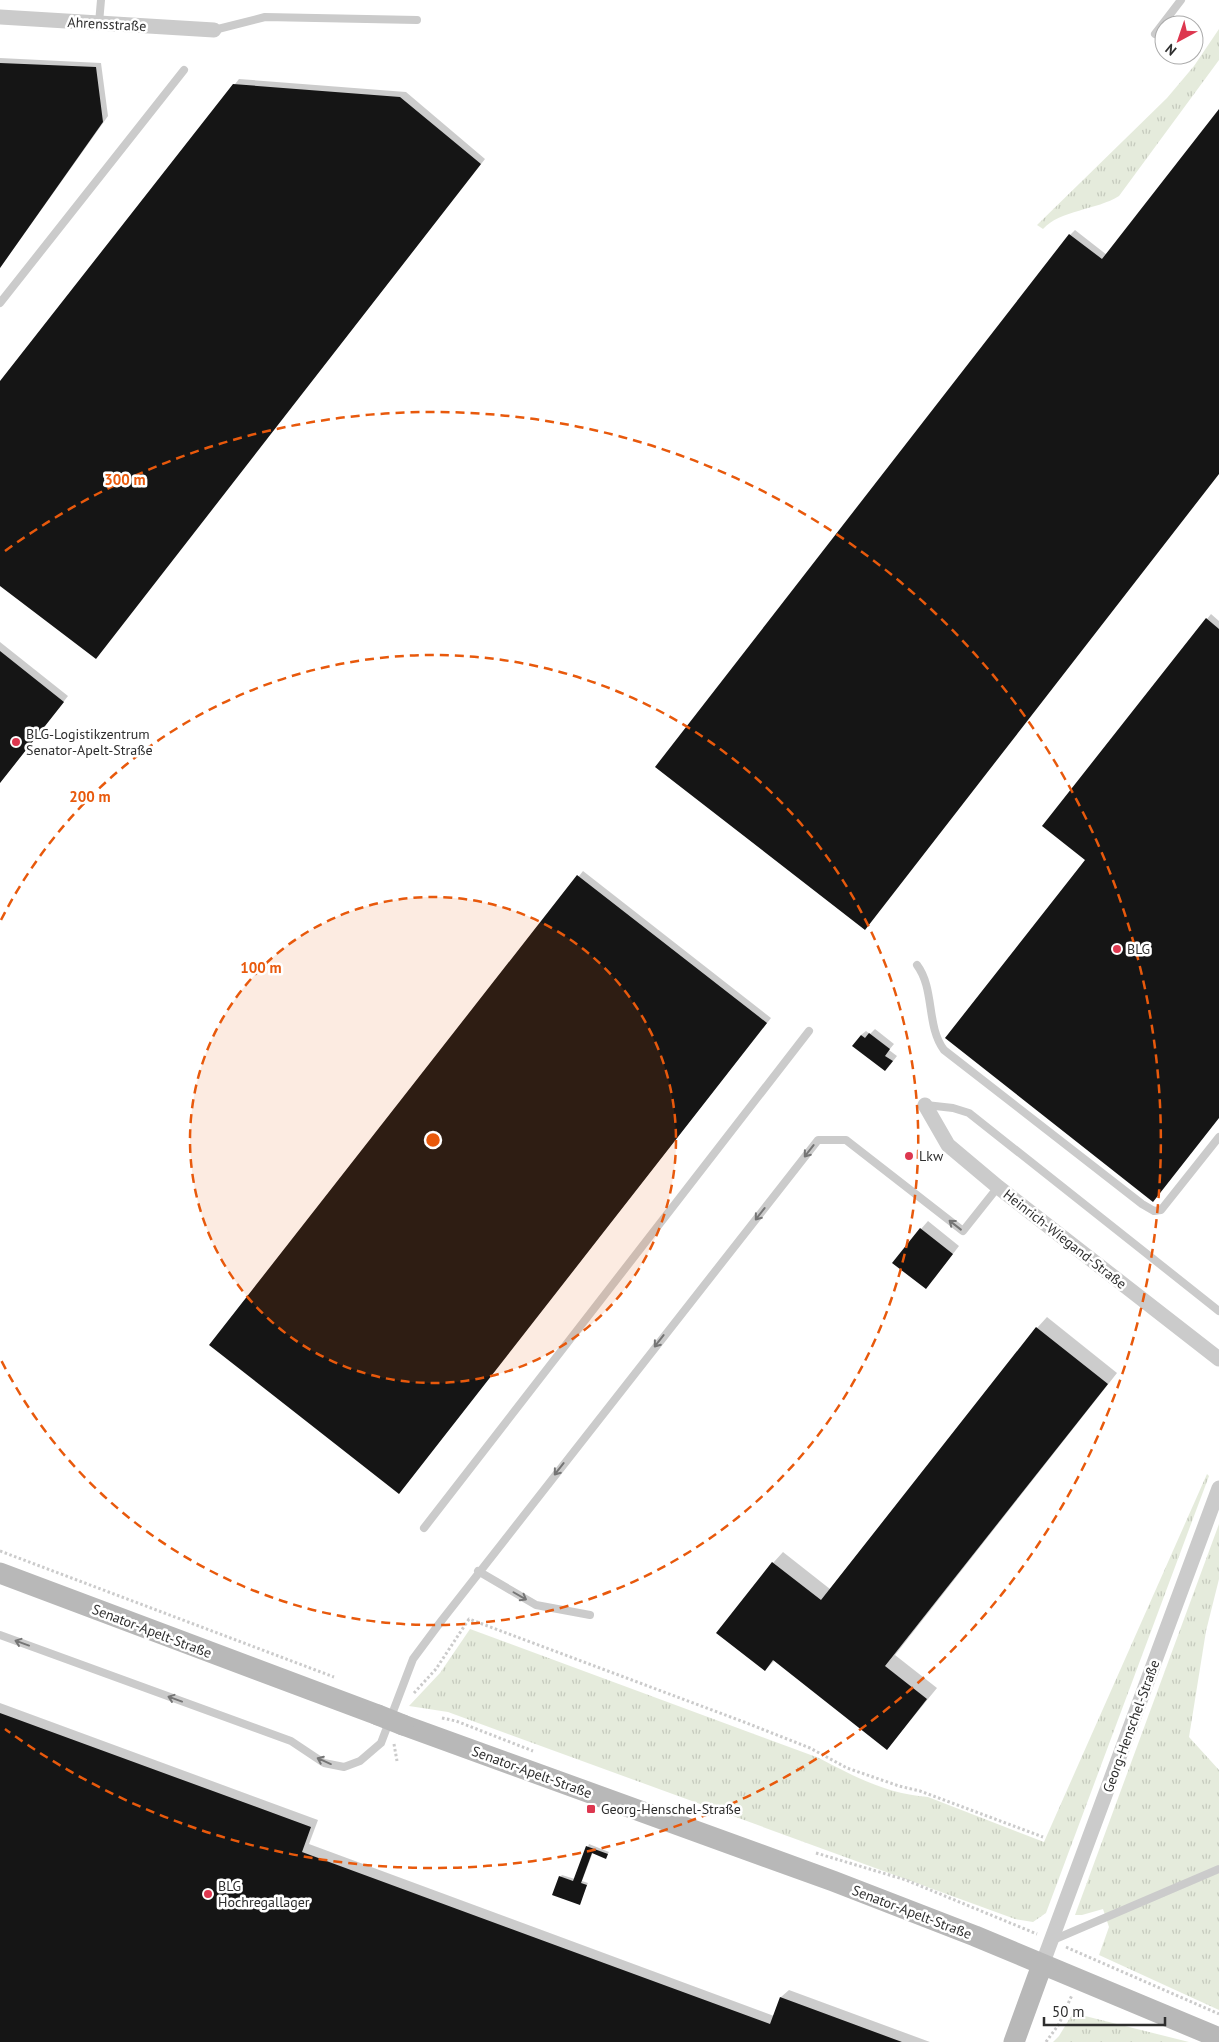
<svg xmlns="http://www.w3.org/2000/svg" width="1219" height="2042" font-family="'PT Sans',sans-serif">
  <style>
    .grass { fill: url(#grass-tufts) }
    .shadow { fill: #0003 }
    .building { fill: #151515 }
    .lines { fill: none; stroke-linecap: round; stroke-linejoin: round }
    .path { stroke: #cbcbcb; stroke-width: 3; stroke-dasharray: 2.5 2.5; stroke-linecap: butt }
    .lane { stroke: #cbcbcb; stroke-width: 8 }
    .street { stroke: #cbcbcb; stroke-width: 15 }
    .secondary { stroke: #b8b8b8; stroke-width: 21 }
    .secondary-bridge { stroke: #b8b8b8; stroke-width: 21 }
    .oneway { stroke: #757575 }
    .ring { fill: none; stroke: #e8590c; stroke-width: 2.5; stroke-dasharray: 9 6 }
    .poi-dot { fill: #dd374f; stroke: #fff; stroke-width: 2 }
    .labels { text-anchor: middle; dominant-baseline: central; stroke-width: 5; stroke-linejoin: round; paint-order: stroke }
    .street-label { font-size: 14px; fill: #2e2e2e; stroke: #fff }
    .poi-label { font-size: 14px; fill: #2e2e2e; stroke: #fff; text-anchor: start }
    .centre { fill: #e8590c; stroke: #fff; stroke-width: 2.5 }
    .ring-label { font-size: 15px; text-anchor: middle; font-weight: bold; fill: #e8590c; stroke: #fff; stroke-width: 5; stroke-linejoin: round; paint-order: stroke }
  </style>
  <defs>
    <pattern id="grass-tufts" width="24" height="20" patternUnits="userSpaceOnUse" patternTransform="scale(1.25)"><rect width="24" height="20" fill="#e5ebdc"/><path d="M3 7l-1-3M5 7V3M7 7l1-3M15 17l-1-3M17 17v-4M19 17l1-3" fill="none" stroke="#c5cabd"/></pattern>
  </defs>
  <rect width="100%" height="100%" fill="#fff"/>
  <path class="grass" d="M1219,29v31l-100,136c-22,14 -59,14 -76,33l-6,-4 130,-127 27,-32z
    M1207,1474l2,2 -18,48 -145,389 -13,9 -18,-3 -567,-207 -39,-6 31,-33 30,-44 349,129c36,19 68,36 109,39l116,45z
    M1219,1524v55l-13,52 -17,106 30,33v240l-120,-55 10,-28 -6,-18 -21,6h-7z
    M1073,2013l116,29h-136l6,-6z"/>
  <path class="shadow" d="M0,58l101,5 7,53 -108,152z
    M239,79l167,13 79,67 -389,498 -96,-73v-201z
    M1219,111v362l-562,293 413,-531 5,-5 32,25z
    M1211,614l8,7v496l-132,-257 120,-241z
    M0,642l68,54 -68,87z
    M583,871l188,147 -368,469 -192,-142z
    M875,1029l19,15 -5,6 8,6 -7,9 -29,-30 5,-4 4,3z
    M928,1221l31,25 -26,34 -12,-51z
    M1047,1317l70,56 -222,282 42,33 -50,61 -112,-89 -10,10 -47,-37 55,-70 10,-11 47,37 207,-261z
    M0,1703l318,117 -9,24 465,172 7,-19 8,-7 141,52h-930z
    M589,1844l20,8 -3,5 -13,-5 -11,29 6,2 -9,21 -19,-27 2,-2 13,4z"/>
  <path class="building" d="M0,63l96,4 7,55 -103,146z
    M233,84l167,13 81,67 -385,495 -96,-73v-205z
    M1219,109v365l-354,456 -210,-163 414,-533 33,25z
    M1206,618l13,11v489l-66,84 -208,-164 140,-178 -43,-34z
    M0,651l64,51 -64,81z
    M577,875l190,148 -368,471 -190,-149z
    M869,1033l21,16 -5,7 8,5 -8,10 -33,-25 9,-11 4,3z
    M920,1228l33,26 -27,35 -34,-26z
    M1036,1327l72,57 -223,282 42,33 -40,51 -114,-90 -8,11 -49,-38 56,-71 49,38z
    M0,1713l311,114 -9,25 468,172 10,-27 122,45h-902z
    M586,1846l22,8 -2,5 -14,-6 -11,30 6,2 -7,20 -28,-10 7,-19 14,5z"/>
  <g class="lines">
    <path class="path" d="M0,1551l334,126
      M414,1693l22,-24 33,-50 275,103 66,26 37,20 52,18 21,5 123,46
      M442,1718l14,3 77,30
      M394,1744l3,17
      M816,1853l90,27 131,54
      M1066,1947l153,67
      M1046,2042l13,-18 13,-29"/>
    <path class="lane" d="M99,23l2,-23
      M214,30l51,-13 152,3
      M1155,34l26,-34
      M0,303l184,-233
      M917,965c18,24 9,61 27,85l198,154 12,7 7,-1 58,-73
      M926,1105l27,3 16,5 250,198
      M424,1528l385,-497
      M478,1571l58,34 54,10
      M0,1635l291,106 33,22 20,4 16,-6 21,-18 32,-84 29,-39 376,-480h28l117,91 35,-44
      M1053,1940l166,-71"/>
    <path class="street" d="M0,17l214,13
      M925,1105l23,40 50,42 221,172
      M1042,1965l177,-477"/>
    <path class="secondary" d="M0,1573l378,142
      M403,1725l430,156 142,55 244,102
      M1014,2042l28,-77"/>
    <path class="secondary-bridge" d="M378,1715l25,10"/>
  </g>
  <defs><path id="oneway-shaft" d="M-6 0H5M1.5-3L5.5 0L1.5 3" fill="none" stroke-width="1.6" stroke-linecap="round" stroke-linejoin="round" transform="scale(1.25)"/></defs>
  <g class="oneway">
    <use href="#oneway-shaft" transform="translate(809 1151) rotate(128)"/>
    <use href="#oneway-shaft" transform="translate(760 1214) rotate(128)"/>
    <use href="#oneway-shaft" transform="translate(955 1225) rotate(-142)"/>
    <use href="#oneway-shaft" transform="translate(659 1341) rotate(128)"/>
    <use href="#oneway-shaft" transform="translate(559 1469) rotate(128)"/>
    <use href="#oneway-shaft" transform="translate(520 1596) rotate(30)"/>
    <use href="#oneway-shaft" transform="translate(22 1643) rotate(-160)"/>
    <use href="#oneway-shaft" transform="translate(175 1699) rotate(-160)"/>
    <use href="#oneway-shaft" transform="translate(324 1761) rotate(-156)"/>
  </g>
  <circle cx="433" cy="1140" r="243" fill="#e8590c" fill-opacity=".12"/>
  <g class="ring">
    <circle cx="433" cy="1140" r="243"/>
    <path d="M1 920A485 485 0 1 1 1 1360"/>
    <path d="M5 551A728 728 0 1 1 5 1729"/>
  </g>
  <g class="poi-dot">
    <circle cx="16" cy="742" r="5"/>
    <circle cx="1117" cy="949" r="5"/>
    <circle cx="909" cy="1156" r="5"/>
    <rect x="586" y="1804" width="10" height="10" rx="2.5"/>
    <circle cx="208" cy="1894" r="5"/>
  </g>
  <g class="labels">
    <g class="street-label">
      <text transform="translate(107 24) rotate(3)">Ahrensstraße</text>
      <text transform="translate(1065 1239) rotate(38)">Heinrich-Wiegand-Straße</text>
      <text transform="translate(152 1631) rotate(21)">Senator-Apelt-Straße</text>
      <text transform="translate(1131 1726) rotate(-70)">Georg-Henschel-Straße</text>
      <text transform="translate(532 1772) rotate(20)">Senator-Apelt-Straße</text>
      <text transform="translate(912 1912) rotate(21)">Senator-Apelt-Straße</text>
    </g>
    <g class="poi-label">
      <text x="26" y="734">BLG-Logistikzentrum<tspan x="26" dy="16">Senator-Apelt-Straße</tspan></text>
      <text x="1127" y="949">BLG</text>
      <text x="919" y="1156">Lkw</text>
      <text x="601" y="1809">Georg-Henschel-Straße</text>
      <text x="218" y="1886">BLG<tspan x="218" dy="16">Hochregallager</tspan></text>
    </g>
  </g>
  <circle cx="433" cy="1140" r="8" class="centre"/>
  <g class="ring-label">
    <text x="125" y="485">300 m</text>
    <text x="90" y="802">200 m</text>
    <text x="261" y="973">100 m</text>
  </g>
  <g transform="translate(1179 40) rotate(220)"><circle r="24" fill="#ffffff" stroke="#ababab"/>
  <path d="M0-4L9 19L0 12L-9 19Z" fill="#dd374f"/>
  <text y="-8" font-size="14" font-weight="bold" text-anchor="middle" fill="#2e2e2e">N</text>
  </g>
  <path d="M1044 2017v8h121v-8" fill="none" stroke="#2e2e2e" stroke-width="2.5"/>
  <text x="1052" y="2017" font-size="15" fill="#2e2e2e" stroke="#ffffff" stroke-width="4" paint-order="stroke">50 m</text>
</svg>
